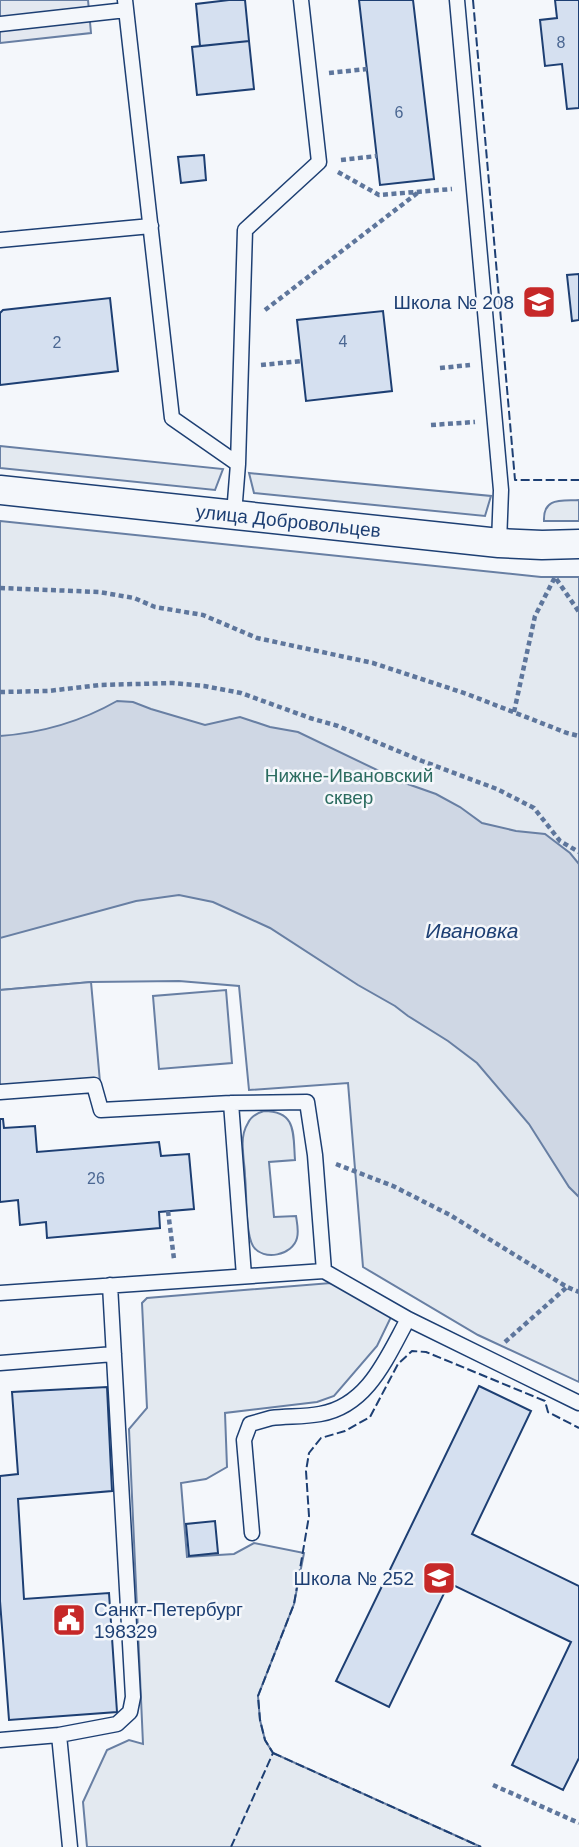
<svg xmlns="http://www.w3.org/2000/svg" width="579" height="1847" font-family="Helvetica,sans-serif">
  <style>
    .green { fill: #e3e9f0; stroke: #687fa3; stroke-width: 2 }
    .parking { fill: #e3e8f0; stroke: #687fa3; stroke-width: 2 }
    .water { fill: #cfd7e4; stroke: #687fa3; stroke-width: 2 }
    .building { fill: #d5e0f0; stroke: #1d3f73; stroke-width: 2 }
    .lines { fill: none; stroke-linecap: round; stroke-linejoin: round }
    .lane-casing { stroke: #1d3f73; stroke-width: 17 }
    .street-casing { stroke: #1d3f73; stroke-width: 31 }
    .path { stroke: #5e769c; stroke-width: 4.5; stroke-dasharray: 5 3.5; stroke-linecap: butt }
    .lane { stroke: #f4f7fb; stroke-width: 14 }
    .street { stroke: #f4f7fb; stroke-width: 28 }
    .fence { stroke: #1d3f73; stroke-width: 2; stroke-dasharray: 9 3.5; stroke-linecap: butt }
    .labels { text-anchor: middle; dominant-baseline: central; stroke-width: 5; stroke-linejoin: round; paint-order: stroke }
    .number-label { font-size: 16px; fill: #4b6792 }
    .poi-label { font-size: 19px; fill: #1d3f73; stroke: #f4f7fb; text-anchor: end }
    .street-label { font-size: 19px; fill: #1d3f73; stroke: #f4f7fb }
    .park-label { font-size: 19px; fill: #2c6c60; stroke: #f4f7fb }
    .water-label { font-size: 21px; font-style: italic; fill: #1d3f73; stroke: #f4f7fb }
  </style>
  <rect width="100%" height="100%" fill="#f4f7fb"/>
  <path class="green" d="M0,446l223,23 -8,21 -215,-22z
    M249,473l242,23 -6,20 -231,-23z
    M579,500v21h-35c-1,-24 17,-20 35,-21z
    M0,521l541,56h38v805l-101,-47 -115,-68 -15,-184 -99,7 -10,-104 -60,-5 -88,1 -91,8z
    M226,990l6,73 -73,6 -6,-73z
    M264,1111c33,0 29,23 31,49l-26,2 5,55 22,-1c1,7 3,15 1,22 -4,17 -34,24 -44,8 -8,-13 -6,-53 -8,-70 0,-8 -2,-18 -2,-26 -1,-9 0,-19 5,-27 3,-7 9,-10 16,-12z
    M331,1283l61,32 -15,31 -43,50 -17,6 -92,11 2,54 -21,12 -25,4 6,74 47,-3 20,-11 50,10 -10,51 -36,92 2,24 5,20 8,13 208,94h-394l-4,-45 24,-52 22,-10 14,4 -14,-315 18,-21 -5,-105 5,-5z"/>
  <path class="parking" d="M0,0h88l3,33 -91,10z
    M91,982l9,100 -100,10v-102z"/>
  <path class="water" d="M117,701l16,1 18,7 54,16 35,-8 30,10 28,5 104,50 34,12 24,13 22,16 34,8 29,3 25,19 9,11v333l-10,-10 -40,-63 -52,-61 -29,-22 -40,-25 -13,-10 -37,-21 -88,-57 -57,-26 -34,-7 -43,6 -136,37v-202c40,-3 82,-15 117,-35z"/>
  <path class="building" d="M229,0h16l4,41 -49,5 -4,-42z
    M359,0h54l21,179 -54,6z
    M555,0h24v108l-12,1 -5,-45 -17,2 -5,-46 17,-2z
    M249,41l5,48 -57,6 -5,-48z
    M204,155l2,25 -25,3 -3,-26z
    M579,274v46l-7,1 -5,-46z
    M110,298l8,73 -118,14v-72l3,-3z
    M383,311l9,80 -86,10 -9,-81z
    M0,1119h3l1,9 31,-2 2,26 122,-10 2,14 28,-2 5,55 -35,3 1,16 -113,10 -1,-16 -26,3 -2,-25 -18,2z
    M479,1386l52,25 -59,123 107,52v172l-16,32 -51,-25 59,-123 -122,-59 -60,124 -53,-26z
    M107,1387l5,104 -94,8 6,100 85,-6 8,119 -108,8 -9,-119v-125l18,-2 -6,-82z
    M215,1521l3,32 -29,3 -3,-32z"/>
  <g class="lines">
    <defs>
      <path id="lane" d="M125,0l47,418 66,46
        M457,0l44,490 -2,53
        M0,24l126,-14
        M0,240l151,-14
        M234,514l4,-50 7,-234 74,-68 -18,-162
        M0,1092l94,-7 7,25 130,-7 76,-1 8,53 9,116
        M231,1103l13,173
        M0,1293l324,-22 84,48 171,84
        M0,1363l114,-9
        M252,1533l-8,-93 6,-16c7,-2 14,-4 21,-6 16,-2 33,-1 49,-4 48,-8 67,-57 88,-95
        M59,1735l58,-11 13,-12 3,-15 -23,-412
        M0,1740l59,-5 11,112"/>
      <g id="street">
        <path id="s1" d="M0,490l499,53 43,2 37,-1"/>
      </g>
    </defs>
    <use href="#lane" class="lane-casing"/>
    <use href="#street" class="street-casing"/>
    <path class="path" d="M329,73l38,-4
      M341,160l36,-4
      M338,172l41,23 73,-6
      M265,310l155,-119
      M261,365l41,-4
      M440,368l30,-3
      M431,425l44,-3
      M0,588l99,4 35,6 21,9 48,8 54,23 116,25 94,31 100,39 12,3
      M0,692l48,-1 52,-6 73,-2 31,3 37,7 69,25 28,8 84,35 75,28 37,19 26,33 19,11
      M514,712l21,-96 20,-39 24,35
      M336,1164l57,22 57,29 117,72 12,5
      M168,1211l6,48
      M505,1342l62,-55
      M493,1785l86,38"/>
    <use href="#lane" class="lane"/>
    <use href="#street" class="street"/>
    <path class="fence" d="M473,0l42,480h64
      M273,1753l208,94
      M231,1847l42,-94 -8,-13 -5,-20 -2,-24 36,-92 15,-88 -3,-45 3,-18 12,-15 24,-7 25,-14 28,-53 14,-13 14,1 119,49 3,11 31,16"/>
  </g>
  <defs>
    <symbol id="school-square" viewBox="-11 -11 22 22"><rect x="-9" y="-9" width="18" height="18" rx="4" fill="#c62828" stroke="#f4f7fb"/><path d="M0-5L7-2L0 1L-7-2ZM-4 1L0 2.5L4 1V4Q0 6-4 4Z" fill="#fff"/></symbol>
    <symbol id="civic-square" viewBox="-11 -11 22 22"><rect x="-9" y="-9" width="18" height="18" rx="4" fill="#c62828" stroke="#f4f7fb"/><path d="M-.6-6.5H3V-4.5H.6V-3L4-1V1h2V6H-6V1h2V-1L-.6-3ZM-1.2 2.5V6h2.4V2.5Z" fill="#fff"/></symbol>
  </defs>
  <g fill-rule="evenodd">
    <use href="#school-square" x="520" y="283" width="38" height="38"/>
    <use href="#school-square" x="420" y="1559" width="38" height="38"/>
    <use href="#civic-square" x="50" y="1601" width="38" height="38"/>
  </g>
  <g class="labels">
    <g class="number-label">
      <text x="561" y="42">8</text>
      <text x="399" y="112">6</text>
      <text x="343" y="341">4</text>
      <text x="57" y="342">2</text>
      <text x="96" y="1178">26</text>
    </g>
    <g class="poi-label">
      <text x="514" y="302">Школа № 208</text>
      <text x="414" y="1578">Школа № 252</text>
      <text x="94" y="1609" text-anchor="start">Санкт-Петербург<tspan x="94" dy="22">198329</tspan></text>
    </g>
    <g class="street-label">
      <text stroke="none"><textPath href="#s1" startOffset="290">улица Добровольцев</textPath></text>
    </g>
    <g class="park-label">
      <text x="349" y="775">Нижне-Ивановский<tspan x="349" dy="22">сквер</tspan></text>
    </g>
    <g class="water-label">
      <text x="472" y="930">Ивановка</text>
    </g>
  </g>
</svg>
